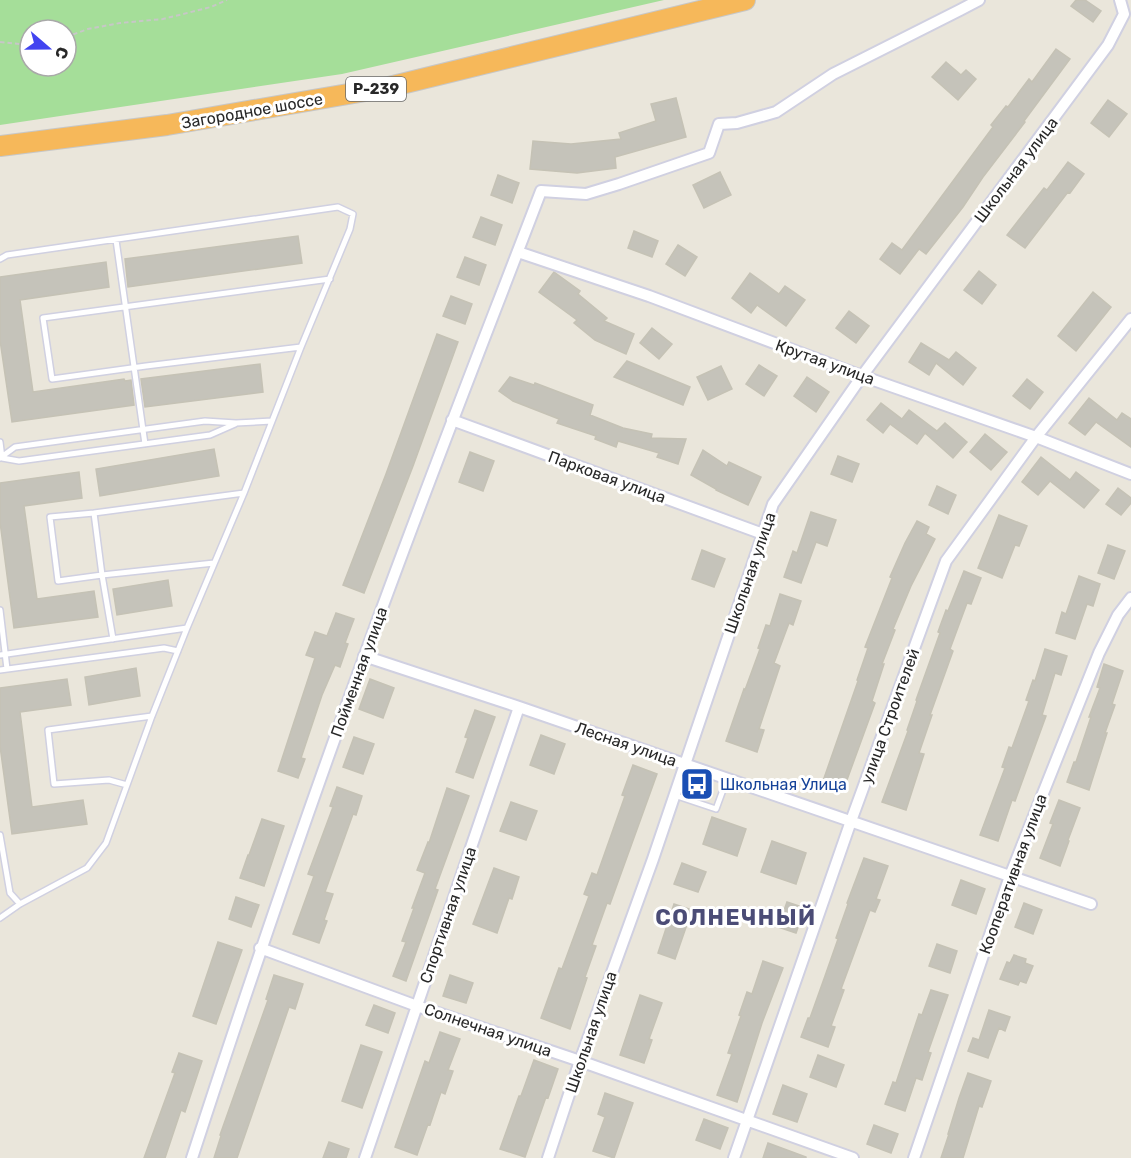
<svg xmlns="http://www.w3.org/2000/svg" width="1131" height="1158" font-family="Rubik,sans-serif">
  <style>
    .green { fill: #a5de99; fill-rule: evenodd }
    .building { fill: #c5c3ba; stroke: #c5c2b5; stroke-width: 1.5 }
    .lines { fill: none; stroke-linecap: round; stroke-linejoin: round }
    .lane-casing { stroke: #d0d0e1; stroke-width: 8 }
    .street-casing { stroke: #d0d0e1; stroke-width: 14 }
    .highway-casing { stroke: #c7c7c7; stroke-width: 22 }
    .path { stroke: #c7c7c7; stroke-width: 2; stroke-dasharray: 4.5 3; stroke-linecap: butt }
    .lane { stroke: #fff; stroke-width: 5 }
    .street { stroke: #fff; stroke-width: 10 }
    .highway { stroke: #f6b85a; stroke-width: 20 }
    .labels { text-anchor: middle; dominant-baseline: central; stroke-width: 6; stroke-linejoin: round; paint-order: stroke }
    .shield { fill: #fff; stroke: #686868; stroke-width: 1.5 }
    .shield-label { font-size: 15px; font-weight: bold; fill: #282828 }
    .street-label { font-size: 16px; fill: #282828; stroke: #fff }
    .transit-label { font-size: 16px; fill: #164399; stroke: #fff; text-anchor: start }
    .district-label { font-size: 22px; font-weight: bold; letter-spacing: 1.5px; fill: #4b4c76; stroke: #fff }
  </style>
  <rect width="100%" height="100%" fill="#eae6db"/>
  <path class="green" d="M0,0h664l-322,74 -342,51zM30,30h36v36h-36z"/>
  <path class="building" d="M1076,0h9l16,11 -8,11 -22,-16z
    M1056,49l14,10 -46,62 1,1 -42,55 -20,30 -37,47 -7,-5 -19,25 -20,-15 12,-16 10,7 91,-123 -2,-2 15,-19 2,1 21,-28 3,3z
    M946,62l15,13 5,-5 10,9 -18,21 -26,-23z
    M676,98l10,39 -71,20 1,11 -39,5 -47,-4 3,-28 38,3 50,-5 -2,-6 37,-12 -5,-17z
    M1108,100l19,14 -18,23 -18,-14z
    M1068,162l16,12 -14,19 -2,-1 -43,56 -18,-13 37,-47 3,2z
    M720,172l11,23 -27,13 -11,-23z
    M498,175l21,8 -7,20 -21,-8z
    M481,217l21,8 -7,20 -22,-8z
    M634,231l24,10 -6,16 -24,-9z
    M298,236l4,27 -174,24 -3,-28z
    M678,245l19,12 -12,19 -19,-12z
    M465,257l21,8 -7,20 -22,-8z
    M106,262l3,25 -89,13 13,92 91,-13 1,2 6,-1 3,25 -122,17 -12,-82v-63z
    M979,271l17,14 -14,19 -18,-14z
    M554,272l26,19 -2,3 29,24 -3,3 30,13 -8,20 -31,-14 -21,-17 3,-3 -38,-28z
    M750,273l29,21 6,-8 20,14 -19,26 -29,-21 -6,8 -19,-15z
    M1093,292l18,15 -35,44 -18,-15z
    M451,296l21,8 -7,20 -22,-8z
    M849,311l20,15 -13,17 -20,-15z
    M652,328l20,16 -13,15 -19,-16z
    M437,334l21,8 -45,124 -49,127 -21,-8 43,-111z
    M921,343l28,17 7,-8 20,16 -13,17 -27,-22 -7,12 -20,-13z
    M627,361l63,26 -7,18 -69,-28z
    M260,364l3,28 -118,15 -4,-28z
    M759,365l18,11 -13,20 -18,-12z
    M721,366l11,23 -24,11 -11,-23z
    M510,377l24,8 1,-2 58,22 -3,10 33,13 29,6 -1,4 35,1 -8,25 -21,-7 2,-4 -41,-12 -2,6 -21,-8 1,-3 -39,-13 2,-4 -46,-18 -14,-10z
    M807,377l22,15 -13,20 -22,-16z
    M1027,379l16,13 -13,17 -17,-13z
    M1089,398l28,22 5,-7 9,6v28l-35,-25 -11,13 -16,-12z
    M881,403l21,16 7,-9 28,21 8,-8 22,19 -14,16 -28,-25 -8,11 -27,-20 -7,9 -16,-13z
    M985,434l22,18 -16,18 -21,-18z
    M214,449l5,27 -119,20 -4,-27z
    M703,450l24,16 2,-4 32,15 -13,28 -32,-15v-1l-25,-14z
    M470,452l24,9 -11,30 -24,-9z
    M838,456l21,8 -7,18 -21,-8z
    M1041,457l29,23 6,-8 23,18 -15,18 -34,-27 -12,14 -16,-13z
    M79,472l3,26 -58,8 13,93 57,-8 4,26 -84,11 -14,-106v-39z
    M937,486l19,9 -8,19 -19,-9z
    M1118,488l13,10v5l-10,12 -15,-11z
    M811,512l25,8 -9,26 -11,-4 -15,41 -17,-6 9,-26 4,2z
    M999,515l28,11 -8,20 -4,-1 -13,33 -24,-10z
    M917,521l12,6 -3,7 9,5 -24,47 -18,43 2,1 -13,34h2l-12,37 3,2 -31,85 -21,-7 35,-100 -1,-1 11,-32 -3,-1 27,-69 -2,-1 15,-34z
    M1108,545l17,6 -11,28 -16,-6z
    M702,550l23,9 -11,28 -22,-8z
    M964,571l17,7 -10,26 -4,-1 -17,46 3,2 -23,64h2l-13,38 5,1 -18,56 -24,-8 26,-71 -1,-1 10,-29 -1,-1 24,-67 -2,-1 8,-22 2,1z
    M1079,576l21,8 -7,22 -6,-2 -12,35 -19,-6 6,-21 4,2z
    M168,580l4,26 -55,9 -4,-26z
    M780,594l21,7 -8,24 -4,-2 -15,40 6,3 -21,63 5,1 -7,22 -31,-11 18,-52 1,1 15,-41 -2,-1 8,-23 4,1z
    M336,613l18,6 -9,24 3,1 -8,23 -5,-2 -13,30 -21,63 4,1 -7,19 -20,-7 37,-113 -9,-3 9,-23 12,4z
    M1045,649l22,7 -6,19 -6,-2 -13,42 4,1 -31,85 -3,-1 -14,41 -18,-6 25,-67 -3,-1 7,-20 3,1 17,-47 -3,-1 7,-20 2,1z
    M1104,664l19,7 -11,33 3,1 -10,28h2l-18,57 -22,-8 7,-20h2l15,-45h-2l11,-29 -3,-1z
    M136,668l4,28 -51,9 -4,-28z
    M67,679l4,26 -51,7 12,95 51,-7 4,24 -75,10 -12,-88v-58z
    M370,679l24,9 -11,30 -24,-9z
    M475,710l20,7 -22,61 -17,-6 12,-34 -3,-1z
    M541,735l24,9 -11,30 -24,-9z
    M354,737l20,7 -11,30 -20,-7z
    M633,765l24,9 -47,130 -3,-1 -15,42 4,1 -11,31 2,1 -17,51 -29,-11 18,-50 3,1 27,-73 -5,-2 8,-21 5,2 28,-79 -3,-1z
    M337,787l25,9 -6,19 -3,-1 -28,78 8,2 -9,26 3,1 -8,22 -26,-9 21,-58 -6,-2 25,-67 -3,-1z
    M447,788l22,8 -34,93 3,1 -32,91 -13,-5 13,-34 -4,-1 12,-33h-2l13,-35 -8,-3 11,-28 1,1z
    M1059,800l21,8 -12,32 1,1 -9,25 -20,-8 13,-34 -3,-1z
    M511,802l26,9 -11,29 -26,-9z
    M712,817l34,12 -9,27 -34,-12z
    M262,819l22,7 -20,60 -24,-8 8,-23h1z
    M772,841l34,12 -10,31 -35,-12z
    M864,858l24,8 -12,33 4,1 -5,12 -5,-2 -29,79 3,1 -13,36 4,1 -7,20 -27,-10 7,-19h2l15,-42 13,-37 -2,-1 12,-34 -1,-1z
    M682,863l24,9 -8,20 -24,-8z
    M494,868l25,9 -7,22 -3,-1 -12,35 -24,-9z
    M961,880l24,9 -9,25 -24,-9z
    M236,897l23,8 -8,22 -22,-8z
    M787,902l18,6 -9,25 -18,-6z
    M1024,903l18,7 -9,24 -18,-7z
    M674,904l18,6 -17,49 -17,-6z
    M218,942l24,8 -26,74 -23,-8z
    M937,944l20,7 -7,22 -21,-7z
    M1014,955l12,4 -1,4 8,3 -7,17 -6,-2 -2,4 -18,-6 7,-17 3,1z
    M763,961l20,7 -21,55 -25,79 -20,-7 15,-41 -4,-1 13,-37 -2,-1 8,-23 5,2z
    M274,975l29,9 -8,25 -6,-2 -52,151h-23l7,-22 -1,-1 48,-135 -2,-1z
    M450,975l23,8 -7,20 -23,-7z
    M931,990l17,5 -20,57 3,1 -9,27 -6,-2 -11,33 -20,-7 8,-22 3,1 23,-69 3,1z
    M640,995l22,8 -13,36 3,1 -8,23 -24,-8z
    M374,1005l21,8 -7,20 -22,-8z
    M989,1010l21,7 -5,14 -6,-3 -11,30 -20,-7 5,-13 6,2z
    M440,1032l20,7 -12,31 5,1 -8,23 -4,-2 -11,33 -2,-1 -11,31 -22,-8 30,-86 4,2z
    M361,1045l21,7 -20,56 -20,-7z
    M179,1053l23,8 -17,51 -4,-2 -16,48h-21l31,-85 -3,-1z
    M818,1055l26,10 -8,22 -26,-10z
    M534,1060l24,9 -10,29 -2,-1 -21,60 -25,-8 19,-53h2z
    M968,1073l23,8 -9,26 -3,-1 -16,52h-22l8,-24h-1l11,-36z
    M783,1085l24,9 -10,28 -24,-8z
    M605,1093l28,10 -19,55 -21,-7 12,-34 -7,-3z
    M704,1119l24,9 -8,21 -24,-9z
    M874,1125l24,9 -7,19 -24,-9z
    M329,1142l20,7 -3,9h-23z
    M768,1143l38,14v1h-43z"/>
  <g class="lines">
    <defs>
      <path id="lane" d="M116,240l29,204
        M0,259l7,-4 331,-48 15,7 -3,15 -49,118 -57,146 -57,135 -35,88 -46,127 -19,25 -67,36 -20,14
        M301,347l-155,19 -94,13 -9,-61 287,-39
        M0,442l2,16 17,3 191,-26 25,-11
        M0,458l15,-11 190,-26 31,2 36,-2
        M94,513l-44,4 8,64 44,-6 11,64
        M214,563l-112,12 -8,-62 150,-20
        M0,610l7,59
        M0,655l187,-27
        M0,670l164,-22 14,3
        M127,785l-18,-5 -55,4 -6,-54 104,-14
        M674,795l42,14 11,-30
        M0,835l10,58 10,11"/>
      <path id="street" d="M518,252l131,44 213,80 174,61 95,37
        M452,420l311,114
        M364,656l155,51 572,197
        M260,948l157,58 163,55 273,97
        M192,1158c55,-169 112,-337 173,-503 56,-156 117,-310 176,-464l45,3 33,-10 90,-31 10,-29 18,-1 39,-11 57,-38 127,-64 19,-10
        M365,1158l154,-451
        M548,1158l32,-97 73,-202 120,-355 89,-128 246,-331 16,-31 -4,-14
        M734,1158l117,-337 95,-260 90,-124 95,-118
        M914,1158l96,-282 89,-223 19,-38 13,-17"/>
      <path id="highway" d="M0,146l167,-21 222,-38 356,-87"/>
    </defs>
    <use href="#lane" class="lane-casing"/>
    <use href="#street" class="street-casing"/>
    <use href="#highway" class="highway-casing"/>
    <path class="path" d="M66,37l22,-8 32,-6 43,-4 48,-12 16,-7
      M0,42l30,3"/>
    <use href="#lane" class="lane"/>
    <use href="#street" class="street"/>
    <use href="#highway" class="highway"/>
  </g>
  <defs>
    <symbol id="bus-square" viewBox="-11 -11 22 22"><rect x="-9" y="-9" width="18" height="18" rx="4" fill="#1a4fb4" stroke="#fff"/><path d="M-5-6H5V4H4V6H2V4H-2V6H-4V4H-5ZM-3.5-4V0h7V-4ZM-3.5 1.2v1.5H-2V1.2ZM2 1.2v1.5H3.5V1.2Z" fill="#fff"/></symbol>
  </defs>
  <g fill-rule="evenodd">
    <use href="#bus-square" x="678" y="765" width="38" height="38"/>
  </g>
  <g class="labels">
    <rect class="shield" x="346" y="77" width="60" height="24" rx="4.5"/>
    <g class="shield-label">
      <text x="376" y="89">Р-239</text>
    </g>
    <g class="street-label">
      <text transform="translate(252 111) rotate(-10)">Загородное шоссе</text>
      <text transform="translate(1016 170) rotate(-53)">Школьная улица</text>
      <text transform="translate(825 362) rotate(20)">Крутая улица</text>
      <text transform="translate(607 477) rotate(20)">Парковая улица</text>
      <text transform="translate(750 573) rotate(-71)">Школьная улица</text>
      <text transform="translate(359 672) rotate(-70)">Пойменная улица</text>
      <text transform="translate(890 716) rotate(-70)">улица Строителей</text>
      <text transform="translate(626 744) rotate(19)">Лесная улица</text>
      <text transform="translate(1013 874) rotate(-70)">Кооперативная улица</text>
      <text transform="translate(448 915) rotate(-71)">Спортивная улица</text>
      <text transform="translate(488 1030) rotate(19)">Солнечная улица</text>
      <text transform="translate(591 1032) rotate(-71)">Школьная улица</text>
    </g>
    <g class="transit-label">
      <text x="720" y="784">Школьная Улица</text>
    </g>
    <g class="district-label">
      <text x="736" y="917">СОЛНЕЧНЫЙ</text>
    </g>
  </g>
  <g transform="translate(48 48) rotate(110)"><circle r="28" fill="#ffffff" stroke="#a9a9a9" stroke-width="1.5"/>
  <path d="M0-4.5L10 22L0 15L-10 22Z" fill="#4244f0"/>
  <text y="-9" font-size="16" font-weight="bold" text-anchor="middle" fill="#282828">С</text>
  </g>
</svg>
